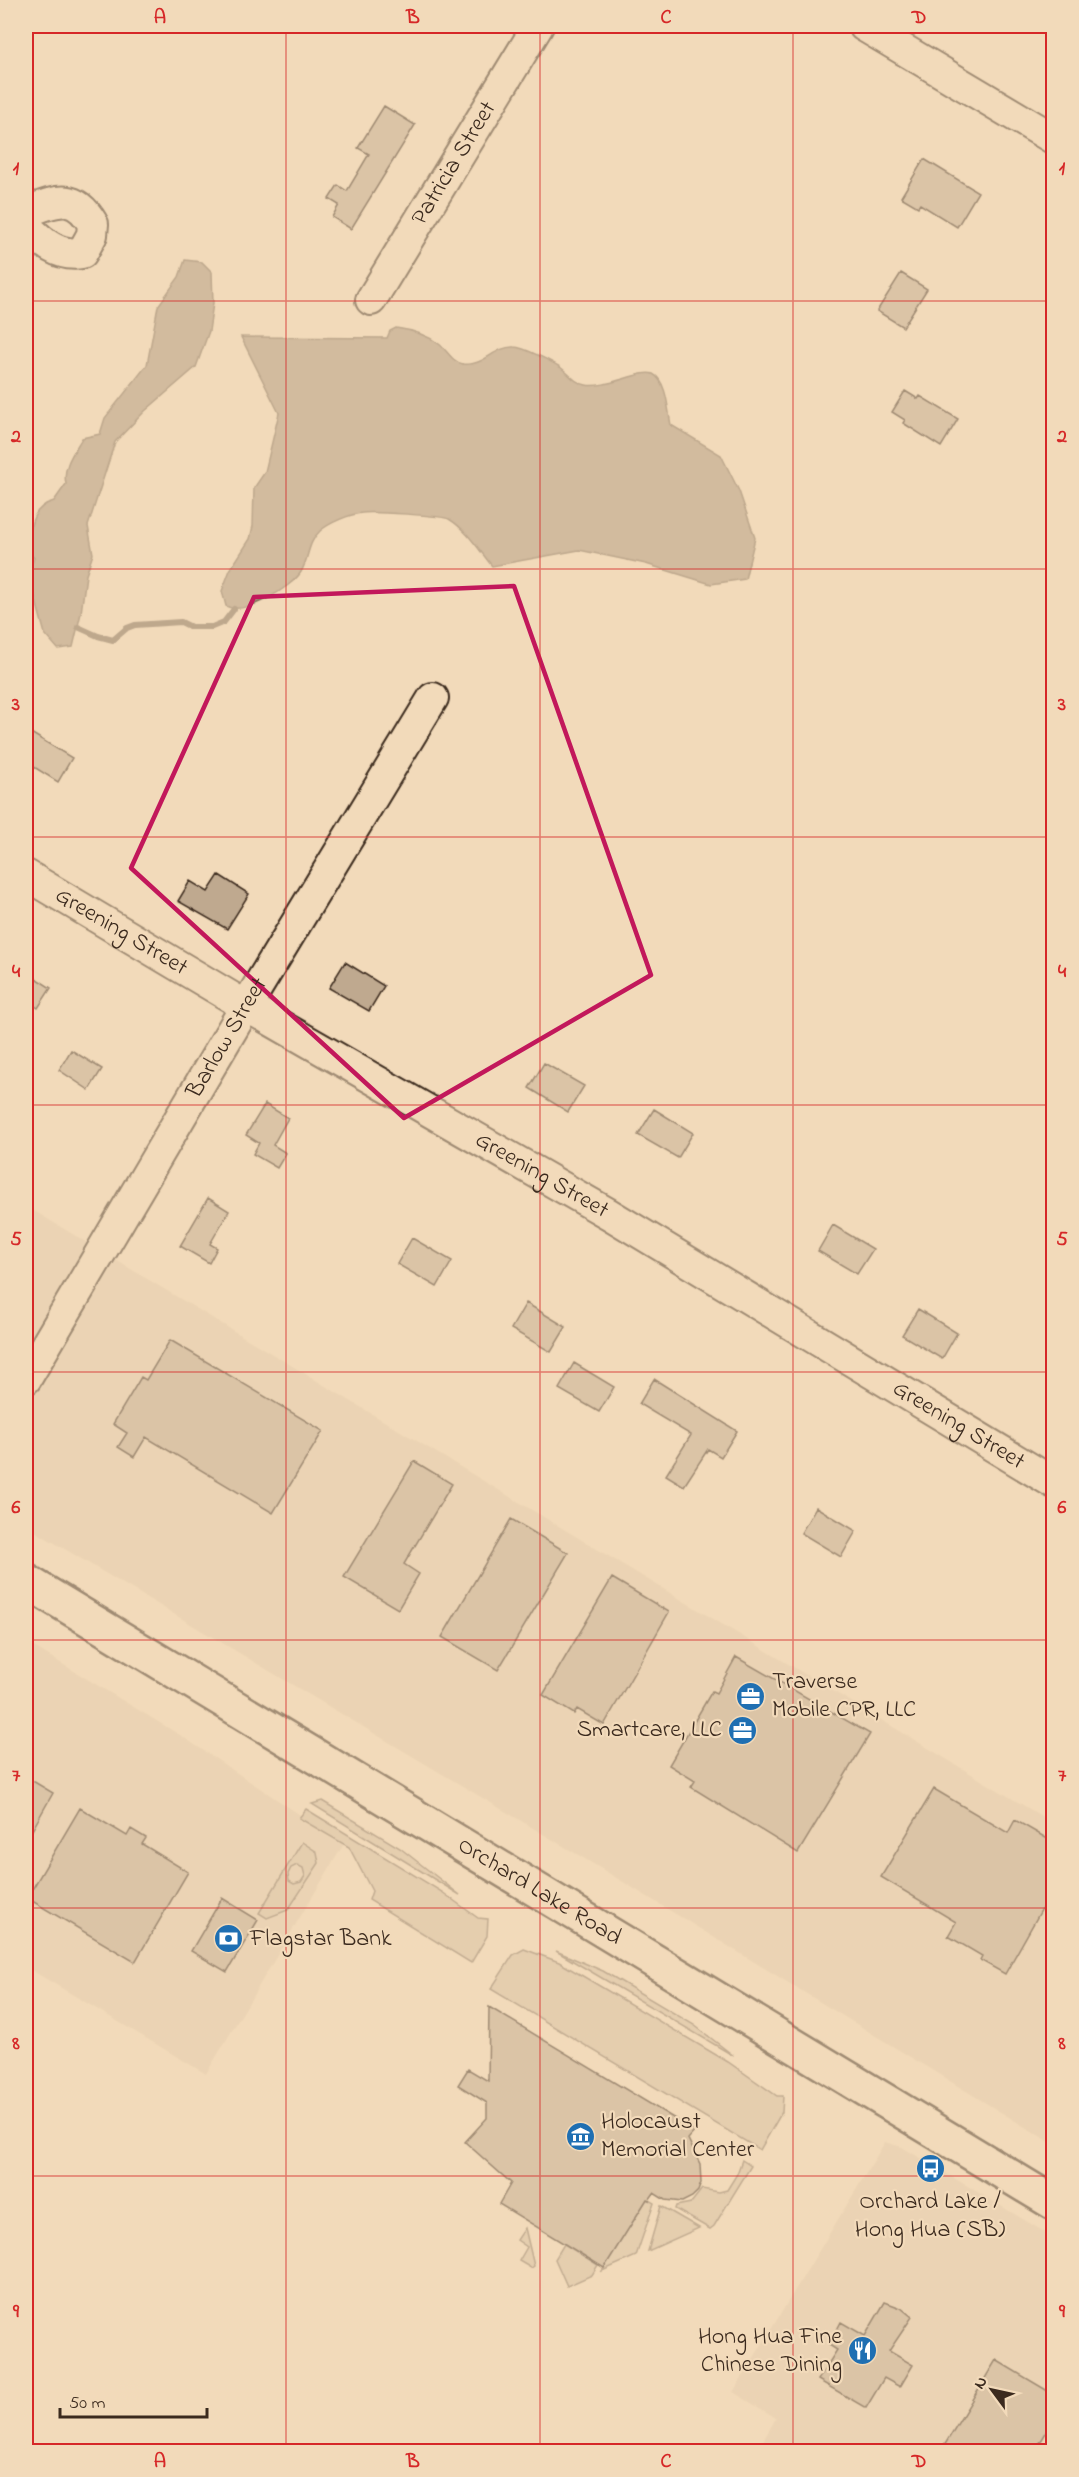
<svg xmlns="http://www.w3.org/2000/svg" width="1079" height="2477" font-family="'Indie Flower',sans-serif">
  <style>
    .built { fill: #e3cbad }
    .green { fill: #d4bea1; stroke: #887460; stroke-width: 1.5; fill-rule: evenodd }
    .water { fill: #aa947c; stroke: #7e6a56; stroke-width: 1.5 }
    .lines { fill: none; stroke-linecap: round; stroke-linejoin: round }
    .stream { stroke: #7e6a56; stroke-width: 6 }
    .building { fill: #bfa98f; stroke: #3b2a1e; stroke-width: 1.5 }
    .minor-casing { stroke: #3b2a1e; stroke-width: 34 }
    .major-casing { stroke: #3b2a1e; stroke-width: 38 }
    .minor { stroke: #f2daba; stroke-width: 30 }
    .major { stroke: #f2daba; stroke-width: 33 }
    .marked { fill: none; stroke: #c2185b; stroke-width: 4.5; stroke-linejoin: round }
    .grid { fill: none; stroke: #d62828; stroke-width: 1.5; stroke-opacity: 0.55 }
    .labels { text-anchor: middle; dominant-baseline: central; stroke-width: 4.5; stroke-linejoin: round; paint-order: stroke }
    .street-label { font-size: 24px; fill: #3b2a1e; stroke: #f2daba }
    .poi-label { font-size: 24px; fill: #3b2a1e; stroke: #f2daba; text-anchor: start }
    .neatline { fill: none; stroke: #d62828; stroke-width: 2 }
    .grid-label { font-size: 20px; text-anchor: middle; font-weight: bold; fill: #d62828 }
  </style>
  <rect width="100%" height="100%" fill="#f2daba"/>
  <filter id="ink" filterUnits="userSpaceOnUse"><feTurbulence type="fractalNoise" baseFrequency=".0167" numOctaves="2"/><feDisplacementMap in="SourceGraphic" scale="12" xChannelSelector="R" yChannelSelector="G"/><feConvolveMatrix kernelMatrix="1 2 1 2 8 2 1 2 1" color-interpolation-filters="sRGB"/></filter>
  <g filter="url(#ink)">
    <path class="built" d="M26,1206l1027,617v321l-448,-273 -579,-345z
      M26,1642l154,93 164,109 -138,230 -180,-107z
      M885,2142l17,5 151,90v214h-296l19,-33 -43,-26z"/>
    <path class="green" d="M322,1801l78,47 60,47 -148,-91z
      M306,1809l136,83 36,26 10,1 -1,17 -16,27 -102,-63 3,-9 -23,-44 -50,-29z
      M302,1842l15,10 2,11 -31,47 -21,8 -8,-5zM297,1865l6,3 2,8 -4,6 -7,2 -5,-3 -1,-7 3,-6z
      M524,1949l35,13 169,100 49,34h6l-1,16 -22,38 -269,-161 22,-34z
      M556,1951l47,20 91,54 40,31z
      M742,2160l9,6 -37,60 -4,3 -35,-20 1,-3 15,-3 11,-14 17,3 8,-2 10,-16z
      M647,2199l7,4 -18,53 -34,15z
      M661,2206l38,22 -51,23z
      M525,2228l9,38 -3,2 -12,-7 8,-14 -10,-7z
      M564,2244l34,21 -6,10 -25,11 -12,-27z"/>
    <path class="water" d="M185,260l17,2 10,10 1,31 -4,28 -13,36 -51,44 -30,31 -27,84 5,28 -7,21 -5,38 -8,34 -15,2 -13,-15 -12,-44 -4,-20 5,-12 -8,-9c4,-21 5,-42 28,-48l12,-17c-4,-17 8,-32 16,-46l18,-4 5,-16 42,-53 11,-59 21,-29z
      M396,328c15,2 30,6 43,16 8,6 13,18 24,20 20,3 32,-18 51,-17 10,0 38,15 46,20 10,7 13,15 26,18 19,4 56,-16 67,-11 14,7 15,37 18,51l50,30 18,36 16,47 -10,41 -34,5 -65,-20 -67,-14 -87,16c-13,-16 -25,-36 -43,-47 -5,-3 -78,-8 -87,-6 -12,1 -33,10 -42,18 -13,12 -11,28 -19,41 -10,16 -57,44 -75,34l-4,-15 8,-21 20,-31 3,-13 1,-38 11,-16 14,-59 -38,-76 146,1 3,-7z"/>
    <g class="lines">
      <path class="stream" d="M78,627l20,9 15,4 14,-12 8,-3 46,-3 10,5h21l12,-5 10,-13"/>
    </g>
    <path class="building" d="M384,106l31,19 -64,104 -19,-12 7,-12 -10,-6 9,-14 9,6 22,-37 -11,-6z
      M924,159l54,33 -21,35 -37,-23 -2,3 -17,-10z
      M901,273l26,16 -24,38 -26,-16z
      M905,391l13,8 2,-3 38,23 -17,28 -38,-24 2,-3 -13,-8z
      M26,730l46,28 -14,24 -32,-20z
      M219,875l30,19 -22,35 -49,-28 12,-20 18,11z
      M345,962l39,24 -15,25 -40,-23z
      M26,972l25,16 -13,20 -12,-8z
      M71,1050l31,19 -13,21 -30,-20z
      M544,1063l40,23 -16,26 -39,-24z
      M265,1104l23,14 -15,27 13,8 -9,15 -24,-14 6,-11 -13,-8z
      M654,1109l39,24 -15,25 -40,-23z
      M208,1198l21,13 -19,33 7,4 -8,15 -29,-17z
      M833,1225l40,24 -16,25 -39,-23z
      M412,1238l40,23 -15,26 -40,-23z
      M526,1303l40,24 -15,25 -40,-23z
      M918,1309l39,24 -15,26 -40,-24z
      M170,1340l153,91 -50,82 -127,-76 -12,20 -16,-10 9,-14 -14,-9 28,-47 5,3z
      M574,1363l40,24 -15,25 -40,-23z
      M654,1379l83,52 -16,26 -13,-8 -24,37 -18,-11 25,-40 -52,-31z
      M414,1461l38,23 -48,80 15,10 -21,35 -54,-32z
      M816,1507l40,24 -15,26 -40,-24z
      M511,1519l57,34 -70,117 -56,-33z
      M612,1578l57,34 -65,113 -27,-16 -3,5 -31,-19z
      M736,1657l134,77 -72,119 -107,-66 4,-6 -26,-16 43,-74 4,2z
      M26,1777l27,16 -27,48z
      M934,1789l74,44 7,-13 38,22v47l-48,85 -25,-14 2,-4 -34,-20 8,-14 -75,-45z
      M80,1808l47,28 4,-7 15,9 -4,6 46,28 -53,90 -108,-64z
      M222,1898l36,22 -31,52 -36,-21z
      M489,2007l206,124 -7,8 12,25 1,19 -3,8 -6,6 -10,5 -17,-2 -11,-7 -5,7 -2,-1 -43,69 -105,-64 12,-21 -46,-41 22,-24v-15l-29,-18 10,-16 20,12z
      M885,2302l16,6 11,9 -23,34 24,14 -13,22 -16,-9 -18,30 -48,-28 19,-30 -8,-5 12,-23 24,14z
      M996,2360l57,34v27l-18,30h-94z"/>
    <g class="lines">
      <defs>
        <g id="minor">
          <path d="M864,26l190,113"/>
          <path d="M26,212c30,-11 48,-21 67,12l-1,11 -10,18c-24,4 -40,-11 -56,-27"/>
          <path id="s1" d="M371,300l167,-274"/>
          <path id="s2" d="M26,875l220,131 363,208 445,269"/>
          <path id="s3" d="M26,1379l220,-373 187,-308"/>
        </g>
        <g id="major">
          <path id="s4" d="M26,1581l1028,622"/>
        </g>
      </defs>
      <use href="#minor" class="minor-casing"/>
      <use href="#major" class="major-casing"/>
      <use href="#minor" class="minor"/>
      <use href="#major" class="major"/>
    </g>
  </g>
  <path d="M0 0H1079V2477H0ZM514,586l137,389 -247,143 -273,-250 123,-271z" fill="#f2daba" fill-opacity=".55" fill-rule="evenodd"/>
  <path class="marked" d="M514,586l137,389 -247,143 -273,-250 123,-271z"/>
  <path class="grid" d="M286,26v2426M540,26v2426M793,26v2426M26,301h1028M26,569h1028M26,837h1028M26,1105h1028M26,1372h1028M26,1640h1028M26,1908h1028M26,2176h1028"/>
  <defs>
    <symbol id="office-disc" viewBox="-11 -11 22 22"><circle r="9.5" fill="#1f6fb2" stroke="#f2daba"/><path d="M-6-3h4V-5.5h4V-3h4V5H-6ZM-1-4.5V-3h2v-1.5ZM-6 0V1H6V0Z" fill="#fff"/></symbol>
    <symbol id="bank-disc" viewBox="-11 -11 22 22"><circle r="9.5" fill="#1f6fb2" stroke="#f2daba"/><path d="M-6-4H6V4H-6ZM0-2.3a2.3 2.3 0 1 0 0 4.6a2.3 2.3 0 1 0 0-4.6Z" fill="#fff"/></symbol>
    <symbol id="museum-disc" viewBox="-11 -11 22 22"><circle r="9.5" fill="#1f6fb2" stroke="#f2daba"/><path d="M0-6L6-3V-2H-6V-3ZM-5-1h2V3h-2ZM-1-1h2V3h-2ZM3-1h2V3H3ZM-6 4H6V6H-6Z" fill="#fff"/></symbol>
    <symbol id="bus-disc" viewBox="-11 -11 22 22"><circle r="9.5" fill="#1f6fb2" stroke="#f2daba"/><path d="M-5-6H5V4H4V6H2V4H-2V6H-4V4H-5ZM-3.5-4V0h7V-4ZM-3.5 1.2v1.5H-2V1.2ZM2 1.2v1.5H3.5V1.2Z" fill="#fff"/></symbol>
    <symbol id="restaurant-disc" viewBox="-11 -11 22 22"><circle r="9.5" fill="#1f6fb2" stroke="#f2daba"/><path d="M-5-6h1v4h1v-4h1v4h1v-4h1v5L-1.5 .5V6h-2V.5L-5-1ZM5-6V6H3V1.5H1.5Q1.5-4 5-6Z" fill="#fff"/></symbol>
  </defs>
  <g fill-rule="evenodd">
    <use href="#office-disc" x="734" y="1680" width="33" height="33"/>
    <use href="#office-disc" x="726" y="1714" width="33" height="33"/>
    <use href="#bank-disc" x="212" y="1922" width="33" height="33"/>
    <use href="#museum-disc" x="564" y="2120" width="33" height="33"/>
    <use href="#bus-disc" x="914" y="2152" width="33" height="33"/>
    <use href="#restaurant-disc" x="846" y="2334" width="33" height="33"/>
  </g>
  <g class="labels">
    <g class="street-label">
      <text stroke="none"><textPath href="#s1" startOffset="160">Patricia Street</textPath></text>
      <text stroke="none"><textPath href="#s2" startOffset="111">Greening Street</textPath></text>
      <text stroke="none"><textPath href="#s3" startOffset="396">Barlow Street</textPath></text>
      <text stroke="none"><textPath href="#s2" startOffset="597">Greening Street</textPath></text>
      <text stroke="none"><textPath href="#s2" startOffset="1083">Greening Street</textPath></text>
      <text stroke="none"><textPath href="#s4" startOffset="600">Orchard Lake Road</textPath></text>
    </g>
    <g class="poi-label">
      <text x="772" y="1682">Traverse<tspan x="772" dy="28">Mobile CPR, LLC</tspan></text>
      <text x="722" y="1730" text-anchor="end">Smartcare, LLC</text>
      <text x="250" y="1939">Flagstar Bank</text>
      <text x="601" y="2122">Holocaust<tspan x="601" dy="28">Memorial Center</tspan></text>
      <text x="930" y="2202" text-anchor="middle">Orchard Lake /<tspan x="930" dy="28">Hong Hua (SB)</tspan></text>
      <text x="842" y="2337" text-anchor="end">Hong Hua Fine<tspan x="842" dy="28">Chinese Dining</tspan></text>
    </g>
  </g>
  <rect width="1079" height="2477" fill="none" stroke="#f2daba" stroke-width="66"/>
  <g transform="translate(992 2390) rotate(303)" stroke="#f2daba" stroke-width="4.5" paint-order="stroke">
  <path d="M0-4.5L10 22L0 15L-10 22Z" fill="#3b2a1e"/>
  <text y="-9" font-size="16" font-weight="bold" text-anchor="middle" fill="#3b2a1e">N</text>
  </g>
  <path d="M60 2408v9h147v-9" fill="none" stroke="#3b2a1e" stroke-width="3"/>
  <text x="69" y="2408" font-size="18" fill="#3b2a1e" stroke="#f2daba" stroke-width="4.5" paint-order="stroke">50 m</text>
  <rect x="33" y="33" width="1013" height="2411" class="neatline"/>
  <g class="grid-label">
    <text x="160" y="23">A</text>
    <text x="413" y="23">B</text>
    <text x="666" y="23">C</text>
    <text x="919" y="23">D</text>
    <text x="16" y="174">1</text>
    <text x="1062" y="174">1</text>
    <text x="16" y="442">2</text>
    <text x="1062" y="442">2</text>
    <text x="16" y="710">3</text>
    <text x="1062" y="710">3</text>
    <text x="16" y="977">4</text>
    <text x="1062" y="977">4</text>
    <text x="16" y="1245">5</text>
    <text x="1062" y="1245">5</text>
    <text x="16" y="1513">6</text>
    <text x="1062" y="1513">6</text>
    <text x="16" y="1781">7</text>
    <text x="1062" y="1781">7</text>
    <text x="16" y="2049">8</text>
    <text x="1062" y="2049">8</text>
    <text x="16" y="2317">9</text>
    <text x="1062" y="2317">9</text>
    <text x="160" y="2467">A</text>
    <text x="413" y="2467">B</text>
    <text x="666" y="2467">C</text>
    <text x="919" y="2467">D</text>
  </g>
</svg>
